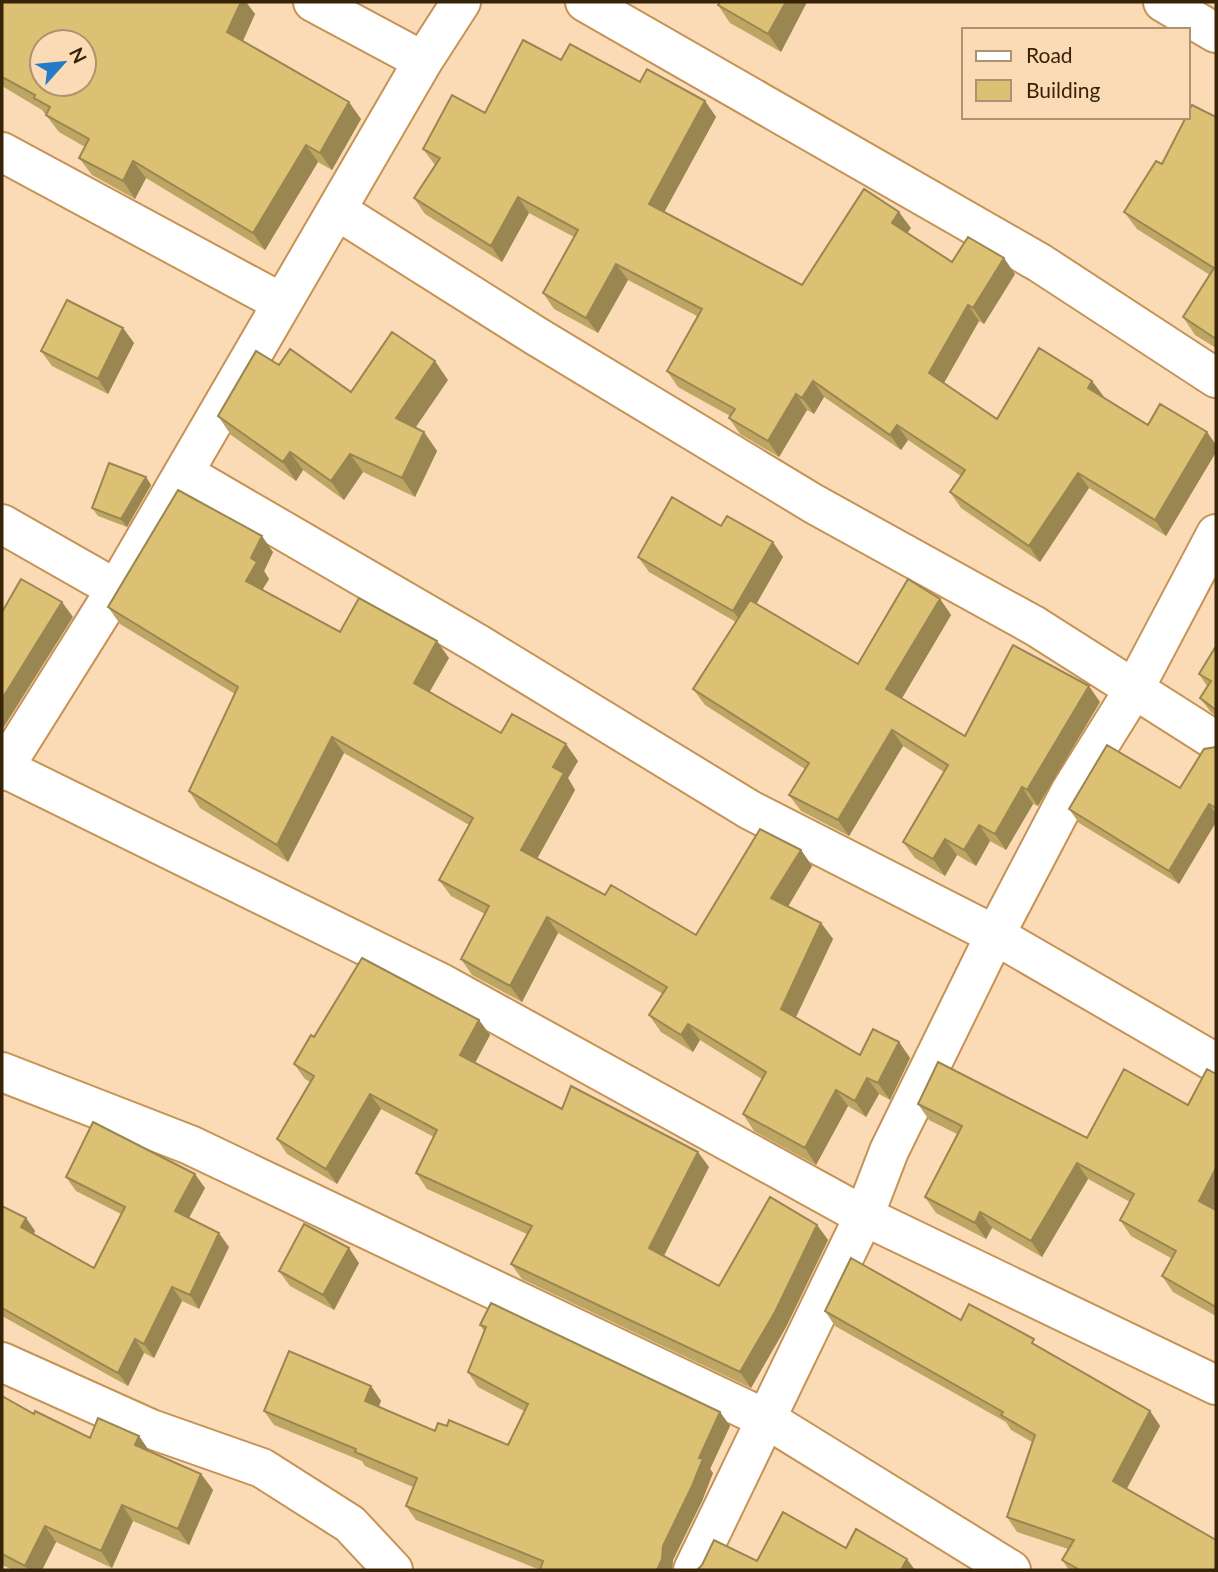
<svg xmlns="http://www.w3.org/2000/svg" width="1218" height="1572" font-family="Lato,sans-serif">
  <style>
    .lines { fill: none; stroke-linecap: round; stroke-linejoin: round }
    .minor-casing { stroke: #c69355; stroke-width: 42 }
    .minor { stroke: #fff; stroke-width: 38 }
    .wall { fill: #bda564 }
    .shaded-wall { fill: #9a8651 }
    .building { fill: #dcc074; stroke: #9a8651; stroke-width: 2; fill-rule: evenodd }
  </style>
  <rect width="100%" height="100%" fill="#fbdbb6"/>
  <g class="lines">
    <defs>
      <path id="minor" d="M313,2l110,59
        M585,2l455,261 176,115
        M1163,2l53,31
        M2,152l280,151
        M338,211l198,125 278,168 221,122 181,115
        M184,473l294,171 272,166 245,125 221,128
        M2,524l114,65
        M4,768l435,214 425,234 352,169
        M2,771l114,-182 307,-528 38,-59
        M2,1072l188,73 578,275 243,150
        M2,1362l149,67 111,39 88,56 43,46
        M693,1570l171,-354 25,-65 106,-216 75,-143 63,-101 83,-157"/>
    </defs>
    <use href="#minor" class="minor-casing"/>
    <use href="#minor" class="minor"/>
  </g>
  <path class="wall" d="M2,2h244l9,12 -12,27 118,78 -29,51 -14,-8 -53,88 -119,-72 -11,21 -43,-24 -13,-17 6,-11 -26,-15 -17,-22 -40,-24z
    M720,2h87l-26,50 -51,-29 -12,-18z
    M561,60l144,41 11,16 -52,95 138,73 109,-57 -4,5 45,29 63,12 -31,50 -5,-3 -35,62 53,36 95,-38 12,16 44,28 59,7 9,13v7l-50,84 -77,-48 -49,74 -79,-54 -11,-16 11,-16 -53,-36 -7,10 -77,-53 -10,17 -7,-4 -28,47 -39,-23 -11,-16 1,-2 -52,-29 -11,-16 30,-55 -69,-36 -30,53 -44,-24 -11,-16 31,-56 -45,-24 -27,49 -77,-48 -11,-16 21,-33 -12,-16 62,-36z
    M1216,117v231l-21,-13 -12,-18 27,-42 -73,-46 -13,-17 38,-48z
    M123,328l11,15 -26,51 -56,-28 -11,-15z
    M279,365l72,27 97,-12 -33,48 9,4 13,19 -22,46 -52,-25 -19,28 -41,-30 -7,11 -65,-46 -13,-19z
    M146,477l5,8 -24,42 -29,-11 -6,-8z
    M721,526l62,31 -27,47 102,60 82,-65 11,16 -49,83 63,38 135,-34 -62,104 -5,-2 -27,46 -16,-9 -14,25 -19,-11 -12,21 -30,-18 -12,-16 41,-70 -41,-26 -54,90 -48,-25 -12,-16 16,-26 -100,-64 -12,-16 43,-67 -87,-50 -11,-15z
    M273,552l-9,19 5,8 -7,10 78,43 109,26 -20,34 72,41 77,28 -10,17 7,12 -38,69 68,36 91,40 105,-85 11,16 -24,40 33,17 12,16 -37,78 64,38 39,-13 11,16 -20,42 -11,-6 -13,23 -18,-11 -32,59 -62,-34 -11,-17 19,-35 -62,-39 -7,12 -32,-20 -12,-17 14,-21 -105,-61 -36,69 -50,-27 -11,-16 24,-45 -34,-18 -12,-16 30,-55 -125,-72 -56,109 -88,-54 -11,-17 46,-97 -115,-70 -12,-17z
    M1216,646v70l-6,-5 -10,-13 7,-12 -8,-12z
    M1216,747v75l-37,62 -100,-61 -10,-14 111,-21z
    M479,1020l11,15 -15,28 87,46 147,58 -45,89 55,30 98,-61 11,15 -42,87 -35,61 -229,-109 -11,-15 16,-30 -100,-45 -11,-16 18,-36 -53,-28 -44,75 -50,-30 -10,-15 33,-57 -5,-3 -11,-15 20,-27z
    M1216,1074v132l-2,3 2,1v106l-43,-24 -11,-16 9,-18 -40,-22 -11,-16 10,-18 -42,-23 -46,78 -50,-29 -6,11 -50,-26 -11,-16 32,-63 -28,-14 -11,-16 169,34 101,-33z
    M66,1177l139,11 -16,30 40,29 -30,62 -17,-8 -28,57 -10,-5 -16,33 -126,-70v-110l24,12 9,13 -1,3 60,34 27,-54 -45,-23z
    M359,1263l-25,47 -44,-24 -11,-15z
    M825,1311l136,9 78,27 111,64 10,15 -34,63 90,81h-147l-7,-10 6,-11 -51,-17 -10,-15 25,-75 -21,-12 -5,-8 -171,-96z
    M480,1325l240,87 10,14 -20,43 3,4 -11,28 -29,59 -1,10h-132l-124,-50 -10,-14 7,-19 -48,-21 -3,-5 -88,-36 -10,-14 107,-25 10,15 -2,5 56,25 12,-5 61,19 16,-34 -46,-24 -10,-15 16,-41z
    M2,1396l32,18 56,24 49,-2 10,15 52,23 12,16 -24,55 -56,-24 -21,47 -56,-26 -14,28h-29l-11,-5z"/>
  <path class="shaded-wall" d="M241,2h5l9,12 -16,35 -12,-17z
    M786,2h21l-26,50 -13,-18z
    M705,101l11,16 -56,103 -11,-16z
    M349,102l12,17 -29,51 -12,-17z
    M306,145l12,17 -53,88 -12,-17z
    M133,161l13,17 -11,21 -12,-18z
    M518,197l11,16 -27,49 -11,-16z
    M899,212l12,16 -8,11 -11,-16z
    M1004,258l11,16 -31,50 -11,-16z
    M616,264l12,16 -30,53 -12,-15z
    M968,305l11,16 -38,67 -12,-15z
    M123,328l11,15 -26,51 -10,-15z
    M435,361l13,19 -39,57 -13,-19z
    M813,381l11,16 -10,17 -12,-16z
    M1092,381l12,16 -16,-9z
    M796,394l11,16 -28,47 -11,-16z
    M897,425l11,15 -7,10 -11,-15z
    M424,432l13,19 -22,46 -13,-19z
    M1207,432l9,13v7l-50,84 -11,-16z
    M290,452l13,18 -7,11 -13,-19z
    M350,454l13,18 -19,28 -13,-19z
    M1078,473l11,15 -49,74 -11,-16z
    M146,477l5,8 -24,42 -6,-8z
    M262,536l11,16 -9,19 5,8 -11,18 -12,-16 5,-23z
    M773,542l10,15 -39,69 -11,-15z
    M940,599l11,16 -53,90 -12,-16z
    M62,602l11,15 -71,113v-31z
    M437,641l12,17 -24,42 -11,-17z
    M1089,686l11,16 -62,104 -11,-16z
    M892,730l11,16 -54,90 -11,-16z
    M332,737l12,16 -56,109 -11,-17z
    M566,744l12,17 -10,17 7,12 -42,76 -12,-16 32,-83z
    M1022,787l11,17 -27,46 -11,-16z
    M1209,804l7,10v8l-37,62 -10,-13z
    M979,825l11,16 -14,25 -12,-16z
    M945,839l12,16 -12,21 -12,-17z
    M801,850l11,16 -29,49 -12,-17z
    M547,917l11,16 -36,69 -12,-16z
    M821,923l12,16 -41,86 -11,-16z
    M479,1020l11,15 -19,35 -11,-15z
    M688,1024l12,16 -7,12 -12,-17z
    M899,1042l11,16 -20,42 -12,-17z
    M867,1078l12,16 -13,23 -11,-16z
    M836,1090l12,16 -32,59 -11,-17z
    M370,1094l11,15 -44,75 -11,-15z
    M698,1152l11,15 -49,96 -11,-15z
    M1077,1163l11,16 -46,78 -11,-16z
    M1216,1168v38l-5,11 -12,-16z
    M195,1174l10,14 -20,37 -10,-14z
    M980,1212l12,16 -6,11 -11,-16z
    M26,1218l9,13 -5,10 -9,-14z
    M817,1225l11,15 -42,87 -35,61 -11,-16z
    M219,1233l10,14 -30,62 -9,-14z
    M349,1248l10,15 -25,47 -11,-15z
    M172,1287l10,14 -28,57 -10,-14z
    M135,1339l9,14 -16,33 -10,-13z
    M371,1386l10,15 -6,14 -10,-14z
    M1150,1411l10,15 -37,70 -10,-15z
    M720,1412l10,14 -20,43 3,4 -11,28 -29,59 -1,10h-15l6,-24 36,-88z
    M139,1436l11,16 -15,-7z
    M201,1474l12,16 -24,55 -11,-16z
    M122,1505l11,16 -21,47 -11,-17z
    M45,1526l11,16 -14,28h-14l-3,-4z
    M907,1559l8,11h-14z"/>
  <path class="building" d="M2,2h239l-14,30 122,70 -29,51 -14,-8 -53,88 -120,-72 -10,20 -44,-23 10,-19 -43,-24 4,-8 -16,-9 1,-3 -33,-18zM42,42h42v42h-42z
    M720,2h66l-18,32 -50,-29z
    M523,40l38,20 9,-16 70,38 7,-13 58,32 -56,103 153,81 62,-96 35,23 -7,11 60,39 16,-25 36,21 -31,50 -5,-3 -39,68 68,46 42,-71 53,33 -4,7 60,37 12,-21 47,28 -52,88 -77,-47 -49,73 -79,-54 15,-22 -68,-45 -7,10 -77,-54 -11,17 -6,-4 -28,47 -39,-23 6,-9 -68,-38 35,-62 -86,-45 -30,54 -43,-25 35,-63 -60,-33 -27,49 -77,-48 26,-40 -17,-9 29,-54 33,18z
    M1192,105l24,12v222l-33,-22 31,-49 -90,-56 32,-51 6,3 24,-47h2v-5z
    M67,300l56,28 -25,51 -57,-28z
    M392,332l43,29 -39,57 28,14 -22,46 -52,-24 -19,27 -41,-29 -7,10 -65,-46 38,-65 23,14 11,-16 61,43z
    M109,463l37,14 -25,42 -29,-11z
    M178,490l84,46 -11,22 6,4 -11,19 94,51 19,-34 78,43 -23,42 87,50 11,-19 54,30 -13,23 11,6 -43,77 84,45 6,-10 85,50 64,-106 41,21 -30,48 50,25 -40,86 79,46 13,-26 26,13 -21,41 -11,-5 -12,23 -19,-11 -31,58 -62,-34 23,-42 -78,-48 -7,11 -32,-20 18,-28 -120,-70 -37,69 -49,-27 28,-53 -50,-26 34,-62 -141,-81 -55,108 -88,-54 49,-104 -130,-80z
    M672,497l49,29 6,-10 46,26 -40,69 -95,-54z
    M21,579l41,23 -60,97v-87z
    M908,579l32,20 -54,90 79,47 48,-91 76,41 -62,104 -5,-3 -27,47 -16,-9 -15,25 -19,-11 -12,20 -30,-17 45,-77 -56,-35 -54,90 -49,-25 20,-32 -116,-74 57,-89 108,64z
    M1216,646v64l-16,-12 11,-17 -12,-7z
    M1107,745l73,43 24,-39 12,-2v61l-7,-4 -40,67 -100,-62z
    M362,958l117,62 -19,35 102,54 9,-23 127,66 -49,96 70,38 51,-89 47,28 -42,87 -35,60 -229,-108 21,-38 -116,-53 21,-43 -67,-36 -44,75 -49,-30 37,-63 -20,-12 17,-29 3,2z
    M938,1062l149,76 37,-69 64,36 19,-36 9,5v94l-17,33 17,9v97l-54,-31 14,-25 -56,-31 14,-26 -57,-31 -46,78 -51,-29 -5,11 -50,-26 37,-71 -44,-22z
    M93,1122l102,52 -20,37 44,22 -29,62 -18,-8 -28,57 -9,-5 -17,34 -116,-65v-102l24,12 -5,9 73,41 31,-61 -59,-30z
    M304,1224l45,24 -26,47 -44,-24z
    M851,1258l110,62 8,-16 65,35 -2,4 118,68 -37,70 103,59v30h-136l-18,-10 12,-20 -67,-23 28,-82 -34,-20 2,-3 -178,-101z
    M491,1303l229,109 -21,46 4,1 -11,27 -29,60 -1,13 -5,11h-117l3,-9 -137,-55 11,-28 -62,-26 1,-3 -92,-38 25,-60 82,35 -6,15 70,30 3,-8 9,3 2,-6 59,25 20,-41 -60,-32 18,-45 -6,-2z
    M2,1396l32,18 1,-3 55,27 8,-20 41,18 -4,9 66,29 -23,55 -56,-24 -21,46 -56,-25 -20,40 -23,-12z
    M783,1512l63,36 10,-19 51,30 -6,11h-204l5,-5 12,-25 43,21z"/>
  <rect width="1218" height="1572" fill="none" stroke="#372308" stroke-width="7"/>
  <rect x="962" y="28" width="228" height="91" fill="#fbdbb6" stroke="#ad9170" stroke-width="2"/>
  <rect x="976" y="51" width="35" height="10" fill="#ffffff" stroke="#ad9170" stroke-width="2"/>
  <text x="1026" y="63" font-size="21" fill="#372308">Road</text>
  <rect x="976" y="80" width="35" height="21" fill="#dcc074" stroke="#ad9170" stroke-width="2"/>
  <text x="1026" y="98" font-size="21" fill="#372308">Building</text>
  <g transform="translate(63 63) rotate(63)"><circle r="33" fill="#fbdbb6" stroke="#ad9170" stroke-width="2"/>
  <path d="M0-5L12 26L0 18L-12 26Z" fill="#237bc9"/>
  <text y="-10" font-size="19" font-weight="bold" text-anchor="middle" fill="#372308">N</text>
  </g>
</svg>
